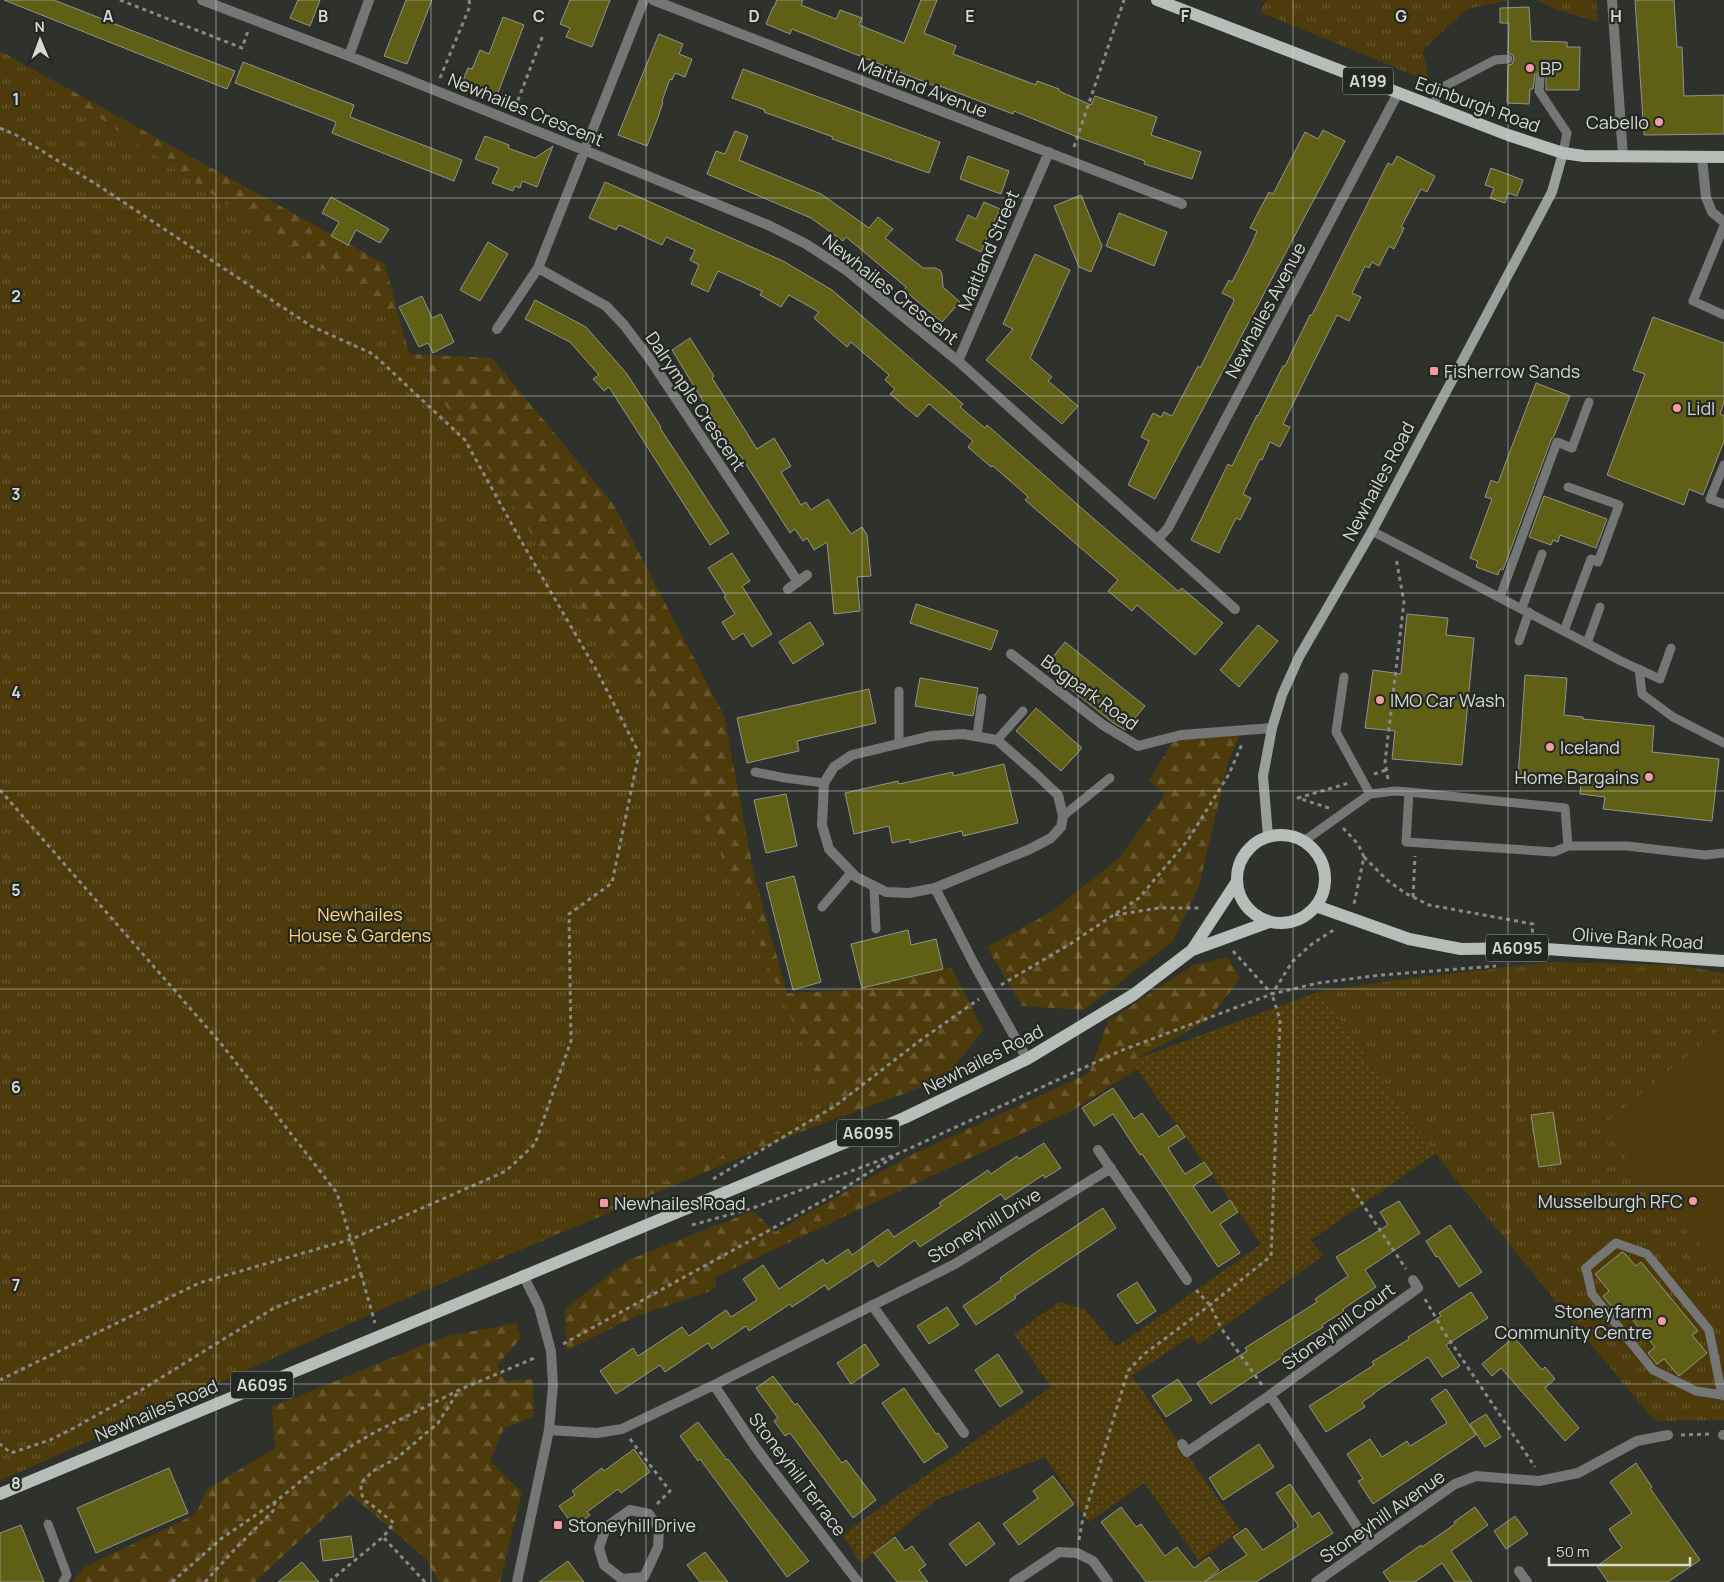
<svg xmlns="http://www.w3.org/2000/svg" width="1724" height="1582" font-family="Manrope,sans-serif">
  <style>
    .grass { fill: url(#grass-dots) }
    .forest { fill: url(#forest-firs) }
    .park { fill: url(#park-tufts) }
    .pitch { fill: #4e3b0b }
    .building { fill: #5f5f15; stroke: #93948d }
    .lines { fill: none; stroke-linecap: round; stroke-linejoin: round }
    .path { stroke: #888a86; stroke-width: 3; stroke-dasharray: 4 4; stroke-linecap: butt }
    .service { stroke: #747775; stroke-width: 9 }
    .minor { stroke: #747775; stroke-width: 10 }
    .tertiary { stroke: #747775; stroke-width: 10 }
    .secondary { stroke: #9a9f9c; stroke-width: 10 }
    .primary { stroke: #b7bdb9; stroke-width: 12 }
    .grid { fill: none; stroke: #d6d8d4; stroke-width: 1; stroke-opacity: 0.55 }
    .poi-dot { fill: #f49aa1; stroke: #242822; stroke-width: 2 }
    .labels { text-anchor: middle; dominant-baseline: central; stroke-width: 4.5; stroke-linejoin: round; paint-order: stroke }
    .shield { fill: #242822; stroke: #a1a39f; stroke-width: 1 }
    .shield-label { font-size: 16px; font-weight: bold; fill: #d6d8d4 }
    .poi-label { font-size: 18px; fill: #d6d8d4; stroke: #242822; text-anchor: start }
    .street-label { font-size: 18px; fill: #d6d8d4; stroke: #242822 }
    .park-label { font-size: 18px; fill: #ffd576; stroke: #242822 }
    .grid-label { font-size: 16px; text-anchor: middle; font-weight: bold; fill: #d6d8d4; stroke: #242822; stroke-width: 4.5; stroke-linejoin: round; paint-order: stroke }
  </style>
  <defs>
    <pattern id="grass-dots" width="8" height="8" patternUnits="userSpaceOnUse" patternTransform="scale(1.25)"><rect width="8" height="8" fill="#4e3b0b"/><path d="M2 2h.1M6 6h.1" fill="none" stroke="#67572e" stroke-width="1.8" stroke-linecap="round"/></pattern>
    <pattern id="forest-firs" width="22" height="20" patternUnits="userSpaceOnUse" patternTransform="scale(1.25)"><rect width="22" height="20" fill="#4e3b0b"/><path d="M5 1l3.5 6h-7zM16 11l3.5 6h-7z" fill="#67572e"/></pattern>
    <pattern id="park-tufts" width="24" height="20" patternUnits="userSpaceOnUse" patternTransform="scale(1.25)"><rect width="24" height="20" fill="#4e3b0b"/><path d="M3 7l-1-3M5 7V3M7 7l1-3M15 17l-1-3M17 17v-4M19 17l1-3" fill="none" stroke="#67572e"/></pattern>
  </defs>
  <rect width="100%" height="100%" fill="#2e312c"/>
  <path class="grass" d="M1320,991l115,163 -124,86 12,16 -125,89 -7,-9 -59,40 108,154 -41,31 -55,-78 -55,39 -44,-65 -109,43 -75,63 -19,-28 209,-148 -37,-53 45,-32 26,7 31,38 145,-103 -130,-183z"/>
  <path class="forest" d="M0,51l385,213 24,90 83,4 122,147 110,211 30,158 33,119 69,-3 95,-23 32,63 -37,48 -138,51 -808,340z
    M1240,735l-12,27 -29,124 -26,55 -89,69 -62,-4 -35,-59 64,-35 68,-54 46,-64 -16,-13 25,-41z
    M1228,957l12,22 -32,41 -76,41 5,8 -64,41 -358,167 1,10 -6,4 -78,27 -66,33 -1,-42 63,-49 125,-49 22,21 134,-76 180,-83 19,-52 85,-56z
    M516,1323l5,15 -24,27 8,16 28,-2 1,38 -30,11 -14,33 32,31 -22,90h-61l-14,-24 -75,-64 -95,88h-183l13,-15 111,-53 11,-25 68,-41 -3,-41 171,-70z"/>
  <path class="park" d="M1266,0h243l-42,9 -41,38 -3,6 7,29 -170,-70z
    M1536,0h60l2,22 -42,-13z
    M0,51l380,256 296,443 154,358 -830,373z
    M1553,962l124,3 47,8v447l-68,1 -10,-10 -211,-257 -115,-163 109,-15z"/>
  <path class="pitch" d="M1724,1025v250l-123,-148z"/>
  <path class="building" d="M4,0h50l181,71 -8,18z
    M298,0h22l-10,26 -20,-8z
    M406,0h26l-25,64 -23,-8z
    M570,0h40l-18,47 -26,-10 4,-9 -10,-4z
    M777,0h26l-2,5 35,14 4,-9 22,8 -3,7 45,18 17,-43h16l-13,33 32,13 -3,8 83,31 1,-4 22,8v2l32,14 4,-9 62,21 -6,18 50,17 -9,27 -48,-15 1,-3 -68,-24 -63,-26 -1,3 -73,-28v2l-148,-59 -2,5 -24,-10 7,-17h1z
    M1635,0h39l3,47h5l2,49 40,-1v39l-80,1z
    M1529,7l2,34 36,1v5h13l-1,43h-33v-14l-6,-4 -5,3 -2,14h-3l-1,15 -22,-1 1,-38 4,-1 2,-5 -1,-4 -5,-2 1,-30h-9v-15z
    M503,17l21,8 -28,73 -35,-13 7,-17 4,1 8,-19 9,4z
    M659,34l24,10 -4,10 13,5 -7,18 -10,-4 -3,7 -2,-1 -8,22 1,1 -6,18 -10,26 -29,-11z
    M243,62l111,43 -4,12 112,43 -8,21 -122,-48 4,-11 -101,-39z
    M743,69l197,73 -11,31 -97,-34 1,-2 -69,-25 1,-2 -33,-12z
    M1323,130l22,11 -190,358 -27,-14 21,-44 -8,-4 12,-24 8,4 3,-5 8,4 26,-50 2,2 33,-65 1,-4 -12,-6 7,-13 3,2 20,-39 5,-12 -7,-3 19,-36 4,2 32,-62 13,7z
    M735,131l13,5 -9,24 82,34 48,34 9,-11 15,12 -8,9 38,30h12l5,2 2,4 1,13 17,15 -18,20 -38,-32 2,-3 -60,-50 -3,4 -32,-23 -104,-44 9,-23 9,3z
    M485,136l24,9 -1,3 27,10 18,-12 -16,41 -15,-6 -2,7 -5,-2 -2,5 -21,-8 7,-15 -24,-9z
    M968,156l41,15 -8,23 -41,-15z
    M1397,156l38,20 -8,16 -6,-3 -20,38 3,1 -10,21 -5,-3 -10,20 -7,-4 -3,6 -4,-2 -13,27 9,4 -12,24 -12,-6 -54,109 7,3 -10,20 -10,-5 -8,18 -2,-1 -17,35 8,4 -11,22 -4,-2 -17,35 -28,-13 37,-76 4,2 25,-51 1,1 25,-50h2l25,-51h2l76,-152 4,2z
    M1491,168l32,12 -6,16 -9,-3 -3,10 -15,-5 4,-10 -9,-3z
    M605,182l178,79 49,29 131,114 -3,3 25,21 2,-3 107,94 84,72 4,-3 41,35 -28,32 -58,-50 -5,6 -24,-20 10,-11 -93,-80 3,-3 -4,-4 -31,-27 -2,1 -23,-20 5,-6 -44,-37 -12,13 -27,-23 5,-5 -10,-9 4,-5 -38,-33 -4,5 -33,-29 5,-6 -30,-17 -8,12 -21,-12 2,-4 -44,-20 -10,21 -17,-8 8,-19 -9,-5 5,-10 -29,-13 -4,8 -43,-20 -3,5 -27,-12z
    M1081,195l21,51 -11,26 -12,-5 -25,-61z
    M331,197l58,32 -9,14 -24,-13 -8,15 -17,-9 8,-14 -17,-9z
    M984,202l16,7 -19,43 -25,-12 12,-25 8,4z
    M1119,213l48,19 -13,34 -48,-20z
    M488,242l20,12 -28,47 -20,-11z
    M1035,254l35,16 -40,88 22,19 -4,4 30,25 -16,18 -76,-64 27,-31 -10,-5z
    M422,296l10,22 9,-4 13,28 -21,11 -5,-10 -9,4 -20,-40z
    M535,300l51,27 41,47 34,53 -1,1 69,105 -19,12 -101,-158 -5,4 -11,-12 6,-4 -29,-33 -45,-23z
    M1653,317l71,26v59l-4,12 4,2v25l-21,54 -14,-6 -5,16 -77,-30 38,-101 -12,-4z
    M690,338l24,38 -2,2 45,71 17,-11 17,28 -10,6 20,33 5,-3 5,8 17,-11 23,35 11,-7 5,8 4,41 -14,1 3,34 -26,3 -7,-72 -13,8 -7,-12 -4,3 -8,-12 -5,4 -50,-78 -3,2 -65,-107z
    M1536,383l34,13 -16,40 -3,4 -48,130 -3,-1 -2,6 -22,-8 2,-6 -8,-3 22,-59 -7,-2 6,-17 7,3z
    M1544,496l63,23 -11,29 -36,-13 -2,7 -5,-2 -2,5 -22,-8z
    M732,553l18,28 -8,5 30,48 -20,13 -9,-14 -10,7 -11,-18 13,-8 -11,-17 2,-1 -18,-28z
    M916,604l82,27 -7,19 -81,-27z
    M1407,614l41,4 -2,17 28,3 -12,127 -70,-6 3,-28 -30,-3 8,-58 28,4z
    M810,622l14,22 -31,20 -14,-22z
    M1258,625l20,16 -39,46 -19,-17z
    M1065,642l80,64 -20,24 -13,-8 -68,-54z
    M1525,675l42,3 -3,37 19,2v2l71,7 -2,26 67,7 -7,62 -109,-12 2,-12 -25,-3 1,-11 -63,-5z
    M920,678l58,10 -5,28 -58,-10z
    M869,689l7,34 -79,18 2,10 -52,12 -10,-45z
    M1036,708l46,40 -21,23 -45,-40z
    M1004,764l14,59 -55,13 -1,-5 -52,12v-4l-18,4 -3,-17 -35,8 -9,-41 53,-12 1,3 54,-12v4z
    M786,794l11,52 -31,7 -12,-53z
    M794,876l27,106 -28,8 -27,-107z
    M908,930l3,15 25,-6 7,30 -81,19 -11,-44z
    M1113,1088l21,31 8,-6 17,24 18,-12 8,12 -17,11 17,26 19,-12 8,12 -19,12 18,27 19,-13 8,12 -18,12 20,29 -22,14 -52,-78 -24,-35 -2,1 -27,-41 -19,12 -12,-18z
    M1553,1112l8,52 -22,3 -8,-52z
    M1044,1143l17,25 -16,10 -2,-3 -38,25 -4,-6 -81,53 -5,-7 -37,27 -5,-7 -45,30 -3,-5 -33,22 -2,-3 -41,27 -3,-5 -34,23 -4,-6 -43,29 -5,-7 -44,29 -16,-23 33,-23 5,8 44,-29 7,9 37,-26 5,7 26,-17 -14,-21 20,-14 16,24 44,-30 3,5 22,-15 4,6 36,-26 6,8 47,-31 -2,-3 49,-33 3,4 26,-18 2,3z
    M1399,1201l21,32 -55,37 11,17 -33,22 1,2 -22,14 1,2 -41,26 2,3 -73,48 -14,-21 50,-32 -2,-3 72,-46 -2,-3 33,-23 -12,-19 52,-32 -8,-13z
    M1103,1208l13,20 -101,68 1,2 -40,27 -13,-19 38,-26 -1,-2 38,-27z
    M1450,1225l32,47 -23,15 -21,-31 -2,1 -10,-16z
    M1622,1252l2,1 12,13 5,-4 57,69 -6,4 15,18 -28,23 -15,-17 -7,5 -9,-11 7,-6 -33,-40 -6,5 -13,-16 6,-5 -14,-17z
    M1137,1282l19,29 -19,13 -20,-29z
    M1471,1292l17,26 -42,27 14,21 -18,11 -14,-20 -54,36v1l-12,8 3,5 -39,25 -17,-26 65,-41 -2,-3 37,-23 -1,-2 33,-21 -2,-3z
    M947,1307l12,18 -30,19 -12,-18z
    M1514,1337l28,33 3,-3 10,12 -10,9 34,40 -14,13 -64,-73 -9,8 -10,-12z
    M865,1344l14,21 -28,19 -14,-21z
    M998,1354l25,38 -23,15 -25,-37z
    M773,1376l22,29 2,-2 45,60 4,-3 30,40 -23,18 -63,-85 -5,3 -11,-15 4,-3 -22,-30z
    M1178,1379l14,21 -26,17 -14,-21z
    M904,1388l32,46 2,-1 10,14 -24,16 -42,-60z
    M1446,1389l30,46 -103,69 -15,-23 5,-2 -16,-25 23,-15 12,18 25,-16 3,5 37,-23 -16,-24z
    M1486,1414l15,23 -16,10 -15,-23z
    M698,1422l29,38 1,-1 81,102 -22,16 -87,-118 -2,2 -18,-25z
    M1259,1444l15,23 -51,33 -14,-22z
    M634,1449l16,23 -29,21 -3,-4 -31,23 3,3 -16,12 -15,-21 16,-11 -3,-4 30,-23 2,3z
    M1636,1463l16,24 -2,1 50,72 -32,22h-60l-11,-16 25,-18 -13,-19 23,-16 -22,-31z
    M169,1468l19,45 -92,40 -19,-45z
    M1053,1476l21,28 -55,41 -16,-21 35,-26 -5,-7z
    M1290,1484l22,33 7,-5 14,21 -77,49h-110l-45,-60 20,-15 15,20 5,-3 24,32 12,-9 17,21 15,-11 10,13 -15,12 43,-27 -14,-18 13,-9 17,22 35,-23v-2l-22,-32z
    M1475,1507l13,18 -37,26 21,31h-17l-13,-19 -27,19h-25l-7,-10 38,-27 1,2 33,-23 -1,-2z
    M1515,1516l13,18 -22,15 -12,-18z
    M979,1522l16,22 -29,22 -17,-22z
    M21,1525l23,57h-44v-49z
    M351,1536l3,21 -31,4 -3,-21z
    M895,1537l10,14 7,-5 14,19 -7,5 9,12h-31l-23,-29z
    M705,1552l23,30h-28l-13,-17z
    M568,1561l16,21h-45z
    M302,1562l17,20h-41z"/>
  <g class="lines">
    <path class="path" d="M120,0l122,48 6,-17
      M440,78l30,-72 -1,-6
      M515,108l28,-73
      M0,128l16,7 83,51 212,140 62,28 92,86 55,99 78,134 41,80 -27,130 -43,31 2,127 -36,103 -29,27 -154,68 -153,44 -199,97
      M1074,147l50,-147
      M1374,774l12,-4
      M1388,779l-3,-17 19,-160 -8,-44
      M0,790l223,256 114,147 24,81 -87,34 -136,84 -64,36 -24,12 -39,13 -11,-9
      M1329,808l-31,-10 51,-15
      M1343,828l15,16 6,13 -10,47
      M1364,857l23,23 18,13 24,12 104,19 -1,11
      M1413,897l2,-41
      M1115,915l44,-7h42
      M1233,951l39,43 20,-32 20,-18 23,-15
      M1001,985l69,-41 69,-46 49,-58 41,-66 13,-30
      M713,1179l122,-73 83,-64 61,-43
      M1352,1188l54,81
      M692,1225l61,-17 149,-56 218,-101 152,-57 46,-11 64,-8 114,-9
      M361,1274l14,49
      M1196,1290l14,15 11,23 41,57
      M1425,1299l19,33 91,135
      M563,1344l270,-149 62,-39
      M1681,1435l29,-1
      M630,1439l40,52 -13,13
      M1079,1540l3,-17 46,-152 15,-16 67,-50 61,-49 9,-236 -8,-26
      M172,1582l50,-44 53,-36 37,-30 41,-27 22,-13 84,-42 78,-33
      M205,1582l30,-33 38,-38 2,-9
      M332,1582l-1,-2 52,-43
      M425,1582l-42,-45 11,-14 -21,-17 -9,-6 -3,-8v-9l12,-12 24,-13 41,-35 20,-31"/>
    <path class="service" d="M1540,78l-1,13 28,42 -4,20
      M1433,106l8,-18 54,-28 13,-1
      M1724,226l-31,75 31,14
      M1724,465l-14,34 14,5
      M1372,531l249,130 39,18 11,-31
      M1500,597l57,-155 15,6 17,-46
      M1522,608l20,-54
      M1564,631l27,-72 7,3 21,-57 -51,-18
      M1519,641l10,-29
      M1587,643l13,-36
      M1639,669l3,25 31,23 51,26
      M1344,677l-8,55 34,62
      M899,691v53
      M977,736l5,-38
      M997,740l26,-29
      M755,772l30,6 39,5
      M1063,816l47,-38
      M1304,841l66,-47 25,-3 14,1 156,16 3,38 -14,6 -148,-10 3,-50
      M1568,846h59l78,9 19,-2
      M874,887l2,42
      M822,907l29,-34
      M1722,1395l-26,-4 -43,-21 -61,-76 -6,-26 30,-25 31,11 62,76 13,65 2,1
      M48,1524l19,51 -4,7"/>
    <path class="minor" d="M202,0l147,56 235,94 184,75 38,19 40,26 112,91 277,248
      M653,0l529,204
      M1612,0l11,156
      M349,56l20,-56
      M1702,158l4,39 6,15 12,10
      M538,268l68,38 18,19 25,33 149,224
      M497,329l41,-61 106,-268
      M958,361l91,-209
      M1158,539l10,-11 230,-435
      M788,589l19,-14
      M1011,654l92,71 35,21 43,-11 91,-7
      M963,734l34,6 40,35 21,20 5,21 -2,11 -10,11 -21,11 -95,39 -26,5 -23,-1 -30,-15 -27,-28 -7,-24 2,-42 10,-16 18,-12 79,-19z
      M935,888l39,76 53,95
      M1098,1150l89,130
      M872,1305l92,128
      M714,1385l42,63 102,134
      M1270,1395l99,150
      M549,1430l48,3 25,-4 92,-44 241,-121 156,-96
      M1723,1435h1
      M1182,1444l5,8 83,-57 148,-107 -5,-8
      M630,1510l19,4 10,15 -1,18 -14,30 -22,2 -18,-14 -5,-17 7,-21z
      M1519,1571l8,11
      M1014,1582l45,-30 18,1 16,8 15,21
      M1316,1582l139,-98 21,-8 63,5 39,-8 59,-32 31,-6"/>
    <path class="tertiary" d="M517,1582l32,-152 4,-45 -2,-34 -12,-44 -16,-32"/>
    <path class="secondary" d="M1268,836l-5,-60 9,-48 10,-33 17,-38 73,-126 180,-339 11,-39"/>
    <path class="primary" d="M1157,0l351,135 55,18 21,3 140,1
      M1237 879a44 44 0 1 1 88 0a44 44 0 1 1-88 0Z
      M1316,906l93,33 52,10 70,-1 193,13
      M1192,950l44,-67
      M0,1494l904,-376 123,-59 106,-64 59,-45 77,-28"/>
  </g>
  <path class="grid" d="M216,0v1582M431,0v1582M646,0v1582M862,0v1582M1078,0v1582M1293,0v1582M1508,0v1582M0,198h1724M0,396h1724M0,593h1724M0,791h1724M0,989h1724M0,1186h1724M0,1384h1724"/>
  <g class="poi-dot">
    <circle cx="1530" cy="68" r="5"/>
    <circle cx="1659" cy="122" r="5"/>
    <rect x="1429" y="366" width="10" height="10" rx="2.5"/>
    <circle cx="1677" cy="408" r="5"/>
    <circle cx="1380" cy="700" r="5"/>
    <circle cx="1550" cy="747" r="5"/>
    <circle cx="1649" cy="777" r="5"/>
    <circle cx="1693" cy="1201" r="5"/>
    <rect x="599" y="1198" width="10" height="10" rx="2.5"/>
    <circle cx="1662" cy="1321" r="5"/>
    <rect x="553" y="1520" width="10" height="10" rx="2.5"/>
  </g>
  <g class="labels">
    <g class="shield">
      <rect x="1343" y="67.5" width="50" height="27" rx="4"/>
      <rect x="1486" y="934.5" width="62" height="27" rx="4"/>
      <rect x="837" y="1119.5" width="62" height="27" rx="4"/>
      <rect x="231" y="1371.5" width="62" height="27" rx="4"/>
    </g>
    <g class="shield-label">
      <text x="1368" y="81">A199</text>
      <text x="1517" y="948">A6095</text>
      <text x="868" y="1133">A6095</text>
      <text x="262" y="1385">A6095</text>
    </g>
    <g class="poi-label">
      <text x="1540" y="68">BP</text>
      <text x="1649" y="122" text-anchor="end">Cabello</text>
      <text x="1444" y="371">Fisherrow Sands</text>
      <text x="1687" y="408">Lidl</text>
      <text x="1390" y="700">IMO Car Wash</text>
      <text x="1560" y="747">Iceland</text>
      <text x="1639" y="777" text-anchor="end">Home Bargains</text>
      <text x="1683" y="1201" text-anchor="end">Musselburgh RFC</text>
      <text x="614" y="1203">Newhailes Road</text>
      <text x="1652" y="1311" text-anchor="end">Stoneyfarm<tspan x="1652" dy="21">Community Centre</tspan></text>
      <text x="568" y="1525">Stoneyhill Drive</text>
    </g>
    <g class="street-label">
      <text transform="translate(923 87) rotate(21)">Maitland Avenue</text>
      <text transform="translate(1478 104) rotate(20)">Edinburgh Road</text>
      <text transform="translate(526 109) rotate(22)">Newhailes Crescent</text>
      <text transform="translate(988 250) rotate(-67)">Maitland Street</text>
      <text transform="translate(891 289) rotate(38)">Newhailes Crescent</text>
      <text transform="translate(1265 310) rotate(-62)">Newhailes Avenue</text>
      <text transform="translate(696 401) rotate(56)">Dalrymple Crescent</text>
      <text transform="translate(1378 481) rotate(-62)">Newhailes Road</text>
      <text transform="translate(1090 692) rotate(36)">Bogpark Road</text>
      <text transform="translate(1638 938) rotate(4)">Olive Bank Road</text>
      <text transform="translate(983 1059) rotate(-27)">Newhailes Road</text>
      <text transform="translate(984 1225) rotate(-31)">Stoneyhill Drive</text>
      <text transform="translate(1338 1326) rotate(-36)">Stoneyhill Court</text>
      <text transform="translate(156 1410) rotate(-23)">Newhailes Road</text>
      <text transform="translate(798 1474) rotate(53)">Stoneyhill Terrace</text>
      <text transform="translate(1382 1516) rotate(-35)">Stoneyhill Avenue</text>
    </g>
    <g class="park-label">
      <text x="360" y="914">Newhailes<tspan x="360" dy="21">House &amp; Gardens</tspan></text>
    </g>
  </g>
  <g class="grid-label">
    <text x="108" y="22">A</text>
    <text x="323" y="22">B</text>
    <text x="539" y="22">C</text>
    <text x="754" y="22">D</text>
    <text x="970" y="22">E</text>
    <text x="1185" y="22">F</text>
    <text x="1401" y="22">G</text>
    <text x="1616" y="22">H</text>
    <text x="16" y="105">1</text>
    <text x="16" y="302">2</text>
    <text x="16" y="500">3</text>
    <text x="16" y="698">4</text>
    <text x="16" y="896">5</text>
    <text x="16" y="1093">6</text>
    <text x="16" y="1291">7</text>
    <text x="16" y="1489">8</text>
  </g>
  <g transform="translate(40 40) rotate(359)" stroke="#242822" stroke-width="4" paint-order="stroke">
  <path d="M0-4L9 19L0 12L-9 19Z" fill="#d6d8d4"/>
  <text y="-8" font-size="14" font-weight="bold" text-anchor="middle" fill="#d6d8d4">N</text>
  </g>
  <path d="M1549 1557v8h141v-8" fill="none" stroke="#d6d8d4" stroke-width="2.5"/>
  <text x="1556" y="1557" font-size="15" fill="#d6d8d4" stroke="#242822" stroke-width="4" paint-order="stroke">50 m</text>
</svg>
